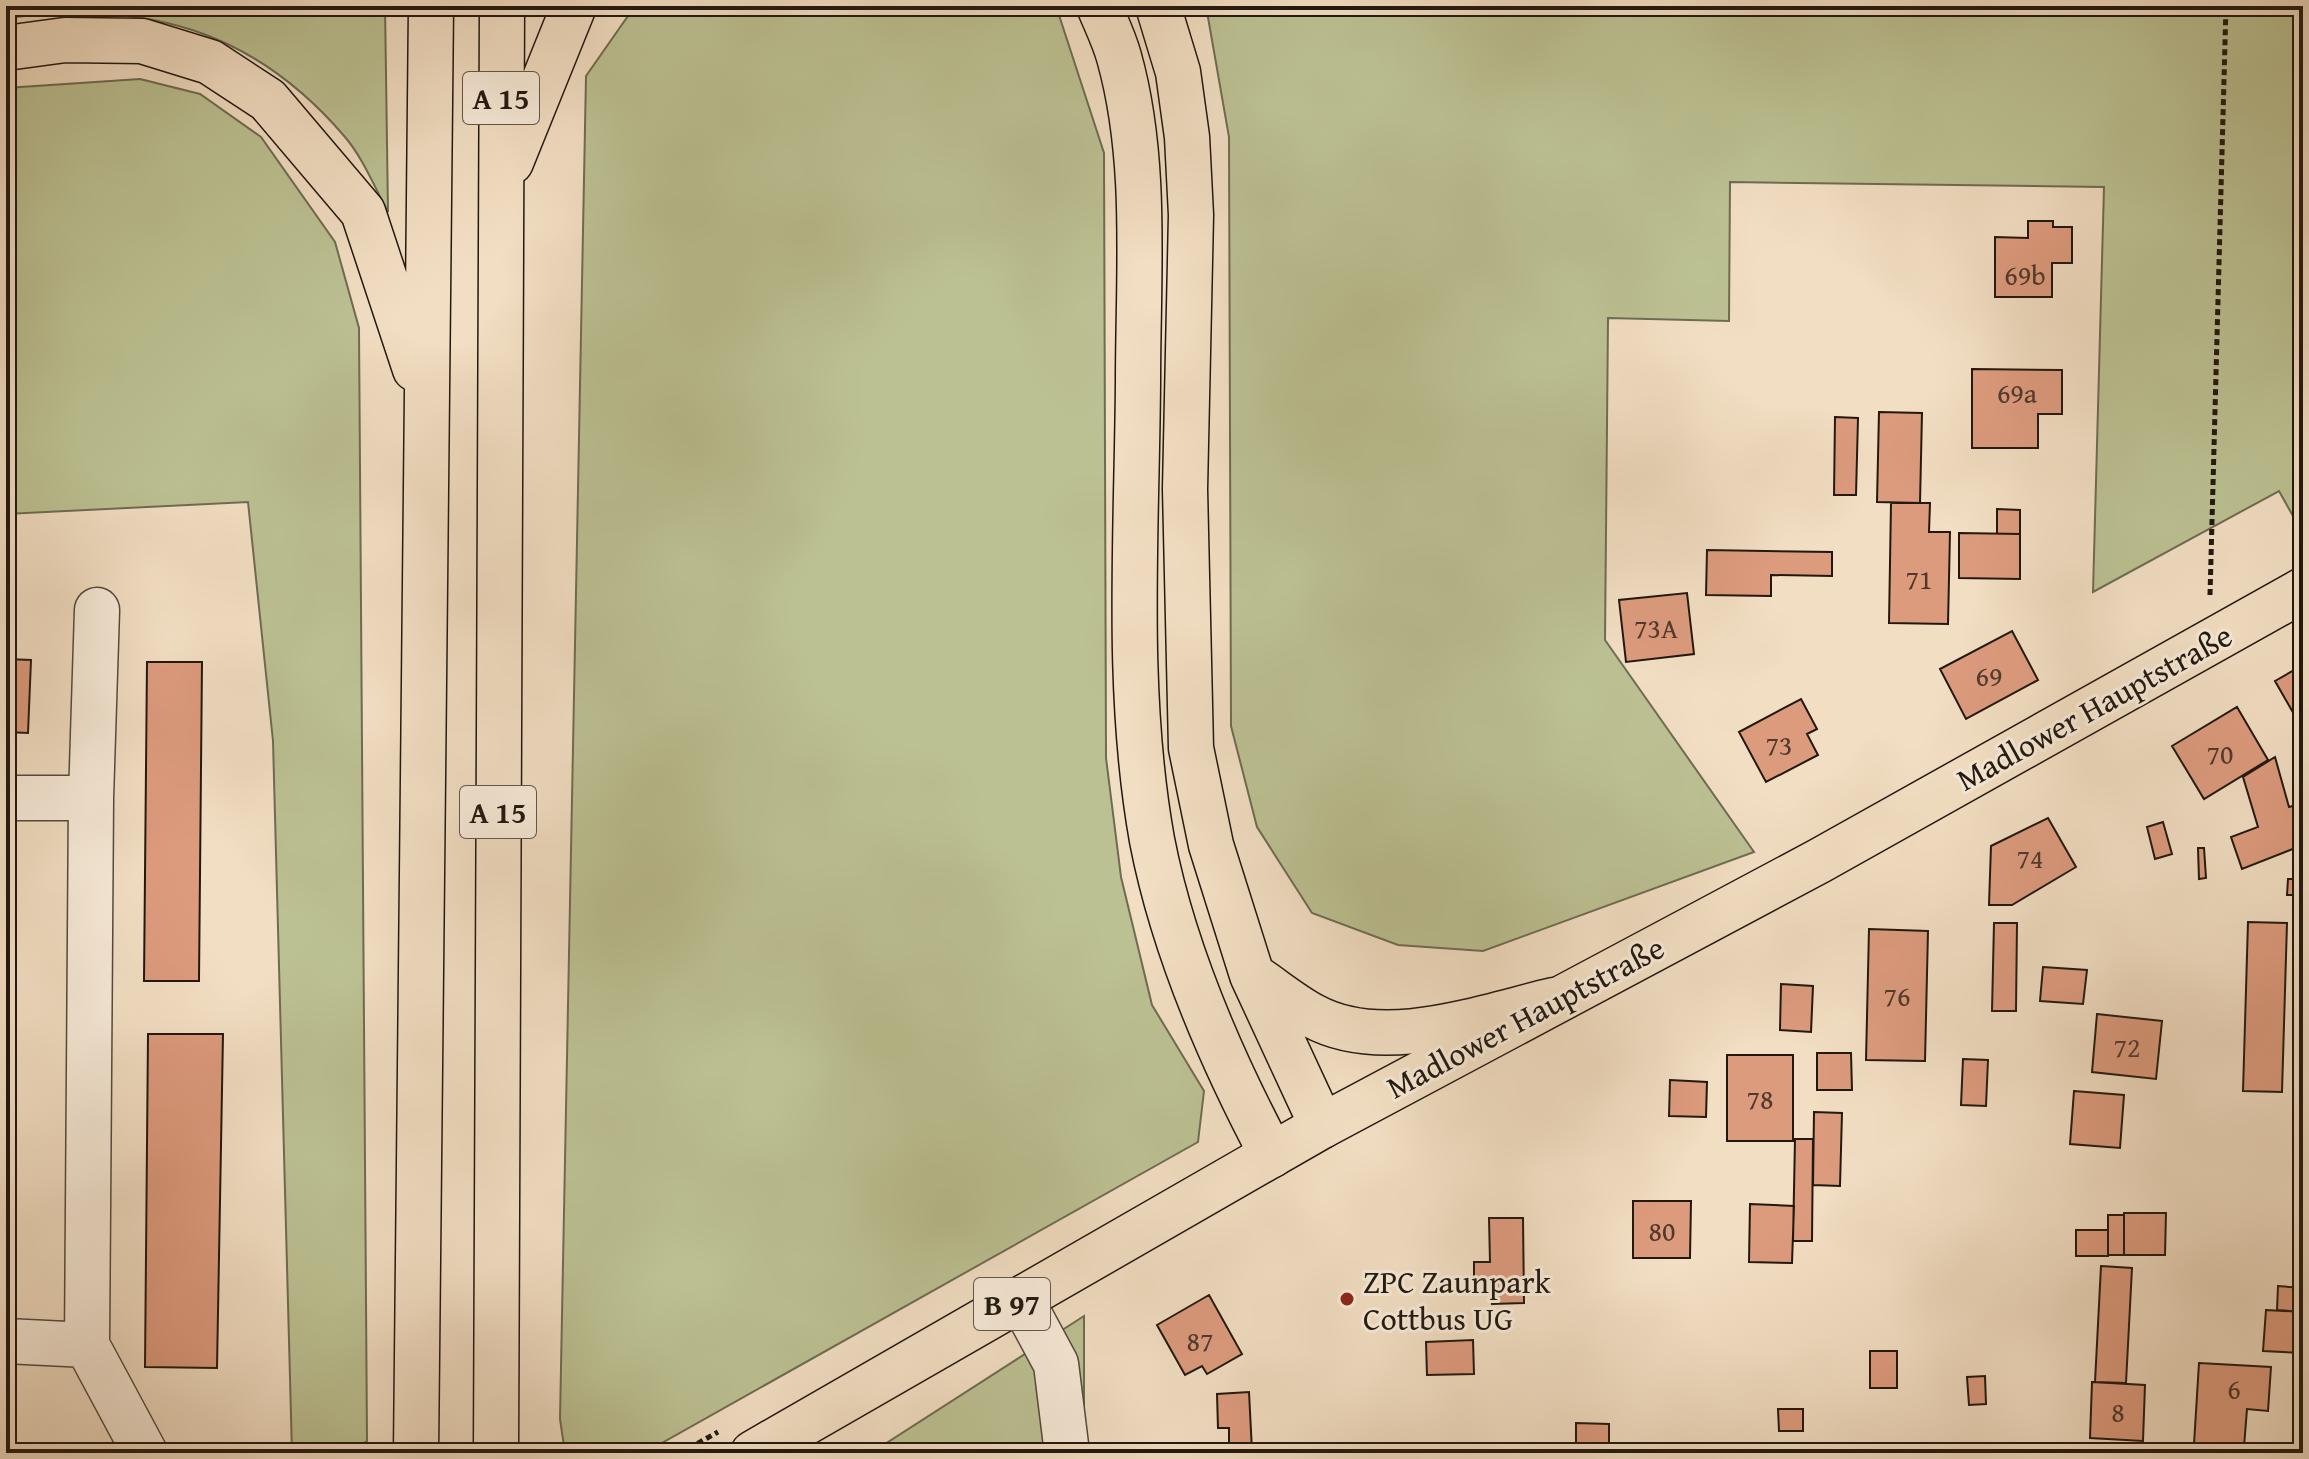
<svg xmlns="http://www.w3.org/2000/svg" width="2309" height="1459" font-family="'Gentium Book Plus',serif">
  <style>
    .green { fill: #bcc193; stroke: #6e6c52; stroke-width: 2 }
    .building { fill: #dd9b7e; stroke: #211810; stroke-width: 2 }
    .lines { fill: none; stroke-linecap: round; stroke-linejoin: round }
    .minor-casing { stroke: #554a3d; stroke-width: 47 }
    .major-casing { stroke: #211810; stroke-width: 47 }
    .highway-casing { stroke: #211810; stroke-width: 47 }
    .path { stroke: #211810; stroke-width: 5; stroke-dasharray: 6 4; stroke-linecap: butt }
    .minor { stroke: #f7ead8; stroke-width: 44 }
    .major { stroke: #f2dec3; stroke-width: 44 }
    .highway { stroke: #f2dec3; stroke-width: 44 }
    .poi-dot { fill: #8f2418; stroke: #f7ead8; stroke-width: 3 }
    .labels { text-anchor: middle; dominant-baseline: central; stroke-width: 6; stroke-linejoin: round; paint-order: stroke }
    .number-label { font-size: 28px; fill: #50392c }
    .shield { fill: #f7ead8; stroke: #61574c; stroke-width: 2 }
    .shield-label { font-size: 30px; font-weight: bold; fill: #211810 }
    .street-label { font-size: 32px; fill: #211810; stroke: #f7ead8 }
    .poi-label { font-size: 32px; fill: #211810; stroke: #f7ead8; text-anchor: start }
  </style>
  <rect width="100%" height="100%" fill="#f2dec3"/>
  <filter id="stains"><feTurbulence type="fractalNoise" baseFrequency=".0025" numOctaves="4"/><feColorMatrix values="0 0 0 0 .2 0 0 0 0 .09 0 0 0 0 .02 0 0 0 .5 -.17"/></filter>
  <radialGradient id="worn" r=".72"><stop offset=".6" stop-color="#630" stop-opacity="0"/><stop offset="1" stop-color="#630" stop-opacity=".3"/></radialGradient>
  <path class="green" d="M6,6h379l3,206c-13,-24 -25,-54 -43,-75 -92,-108 -200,-137 -339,-119z
    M635,6h421l48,147 2,605 15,119 31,128 52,86 -6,51 -554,311h-79l-5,-34 26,-1343z
    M1206,6h1097v528l-24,-43 -186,101 11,-405 -374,-5 -1,139 -121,-3 -3,322 149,212 -271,99 -85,-6 -86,-32 -55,-86 -26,-101 -2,-589z
    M140,79l60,15 61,43 74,105 24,86 8,1113 -21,12h-54l-19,-712 -25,-239 -242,12v-426z
    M1084,1316v137h-213z"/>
  <path class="building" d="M2028,221h25v6h19v36h-20v34h-57v-60l33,1z
    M1972,369l90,1v44h-24v34h-66z
    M1879,412l43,1 -2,90 -43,-1z
    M1835,417l23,1 -2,77h-22z
    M1891,503h39l-1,29h21l-2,92 -59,-1z
    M1997,509l23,1v24h-23z
    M1959,533l61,1v45l-61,-1z
    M1707,550l125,2v24l-61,-1v21l-65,-1z
    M1687,593l7,61 -68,8 -7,-62z
    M2012,631l26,49 -72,39 -26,-50z
    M6,659l25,1 -3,73 -22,-1z
    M147,662h55l-3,319h-55z
    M2303,665v65l-28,-49z
    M1801,699l16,30 -10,5 11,21 -52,27 -27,-50z
    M2237,707l31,53 -64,39 -32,-53z
    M2275,757l14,50 14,-4v42l-61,24 -11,-32 27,-10 -15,-50z
    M2048,818l28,49 -64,38h-23l2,-59z
    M2163,822l9,32 -17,5 -8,-32z
    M2198,848h6l2,30 -7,1z
    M2288,879h14v16h-15z
    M2248,922l39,1 -5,169 -39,-1z
    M1994,923h23l-1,88h-24z
    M1869,929l59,2 -3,130 -59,-1z
    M2043,967l44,3 -4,34 -43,-3z
    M1781,984l32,2 -2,46 -31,-2z
    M2097,1014l65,7 -6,58 -64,-7z
    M148,1034h75l-6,334 -72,-1z
    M1817,1053h34l1,37h-35z
    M1727,1055h66v86h-66z
    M1963,1059l25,1 -2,46 -25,-1z
    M1670,1080l37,2 -1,35 -37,-1z
    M2074,1091l50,4 -4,53 -50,-4z
    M1814,1112l28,1 -2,73 -27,-1z
    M1795,1139h18l-1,102h-19z
    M1633,1201h58l-1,57h-57z
    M1750,1204l44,2 -2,57 -43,-1z
    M2124,1213h42l-1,42h-41z
    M2108,1215h16v40h-16z
    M1489,1218h34l1,85 -32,1v-24h-18v-18h16z
    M2076,1230h32v26h-32z
    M2101,1266l31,2 -6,115 -31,-1z
    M2278,1286l25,2v24l-26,-2z
    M1209,1295l33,59 -35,20 -5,-8 -17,9 -28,-50z
    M2266,1310l37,2v41l-40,-2z
    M1473,1340l1,34 -47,1 -1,-33z
    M1870,1351h27v37h-27z
    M2199,1363l72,4 -3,44 -21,-2 -3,38 -50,-3z
    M1985,1376l1,28 -17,1 -2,-28z
    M2092,1382l53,3 -2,56 -53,-3z
    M1249,1392l3,59 10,2h-33v-25h-11l-1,-34z
    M1778,1409h25v22h-24z
    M1576,1423l33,1v29h-33z"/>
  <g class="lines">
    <defs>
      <path id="minor" d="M97,610l-6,188 -4,547 58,108
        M6,798h85
        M1021,1299l35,65 11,89
        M6,1341l81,4"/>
      <path id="major" d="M753,1453l569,-327 497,-265 484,-271"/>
      <path id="highway" d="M1099,6c7,17 15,33 20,51 29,103 19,218 19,324 -1,152 -13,309 14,459 21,109 68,217 120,315
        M1158,6l20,66 9,65 4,78 -6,274 6,259 20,97 41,130 70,151
        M6,48l59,-8 77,1 68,21 58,38 95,112 52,157
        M511,162l63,-156
        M1252,975c20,13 40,30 61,41 70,38 168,1 241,-16
        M416,1453l15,-1447
        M496,1453l6,-1447"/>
    </defs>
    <use href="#minor" class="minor-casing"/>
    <use href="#major" class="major-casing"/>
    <use href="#highway" class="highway-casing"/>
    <path class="path" d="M2210,595l16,-589
      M680,1453l38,-21"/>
    <use href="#minor" class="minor"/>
    <use href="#major" class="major"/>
    <use href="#highway" class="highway"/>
  </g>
  <circle class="poi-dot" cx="1347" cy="1299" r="8"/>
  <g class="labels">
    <g class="number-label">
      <text x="2025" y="274">69b</text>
      <text x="2017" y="392">69a</text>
      <text x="1919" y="578">71</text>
      <text x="1656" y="627">73A</text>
      <text x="1989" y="675">69</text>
      <text x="1779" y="744">73</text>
      <text x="2220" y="753">70</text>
      <text x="2030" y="857">74</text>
      <text x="1897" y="995">76</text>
      <text x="2127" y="1046">72</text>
      <text x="1760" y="1098">78</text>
      <text x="1662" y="1230">80</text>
      <text x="1200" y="1340">87</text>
      <text x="2234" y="1388">6</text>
      <text x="2118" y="1411">8</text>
    </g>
    <g class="shield">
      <rect x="463" y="72" width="76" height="52" rx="6"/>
      <rect x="460" y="786" width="76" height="52" rx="6"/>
      <rect x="974" y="1278" width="76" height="52" rx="6"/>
    </g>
    <g class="shield-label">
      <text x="501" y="98">A 15</text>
      <text x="498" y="812">A 15</text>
      <text x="1012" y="1304">B 97</text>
    </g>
    <g class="street-label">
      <text transform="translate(2094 707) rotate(-29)">Madlower Hauptstraße</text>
      <text transform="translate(1525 1017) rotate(-28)">Madlower Hauptstraße</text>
    </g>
    <g class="poi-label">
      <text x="1363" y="1281">ZPC Zaunpark<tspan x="1363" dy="37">Cottbus UG</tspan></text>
    </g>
  </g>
  <rect width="2309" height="1459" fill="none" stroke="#f2dec3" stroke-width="32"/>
  <rect x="8" y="8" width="2293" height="1443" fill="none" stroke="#211810" stroke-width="4"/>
  <rect x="16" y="16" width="2277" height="1427" fill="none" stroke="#211810" stroke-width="2"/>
  <rect width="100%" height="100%" filter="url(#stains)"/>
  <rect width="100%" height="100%" fill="url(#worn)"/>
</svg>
